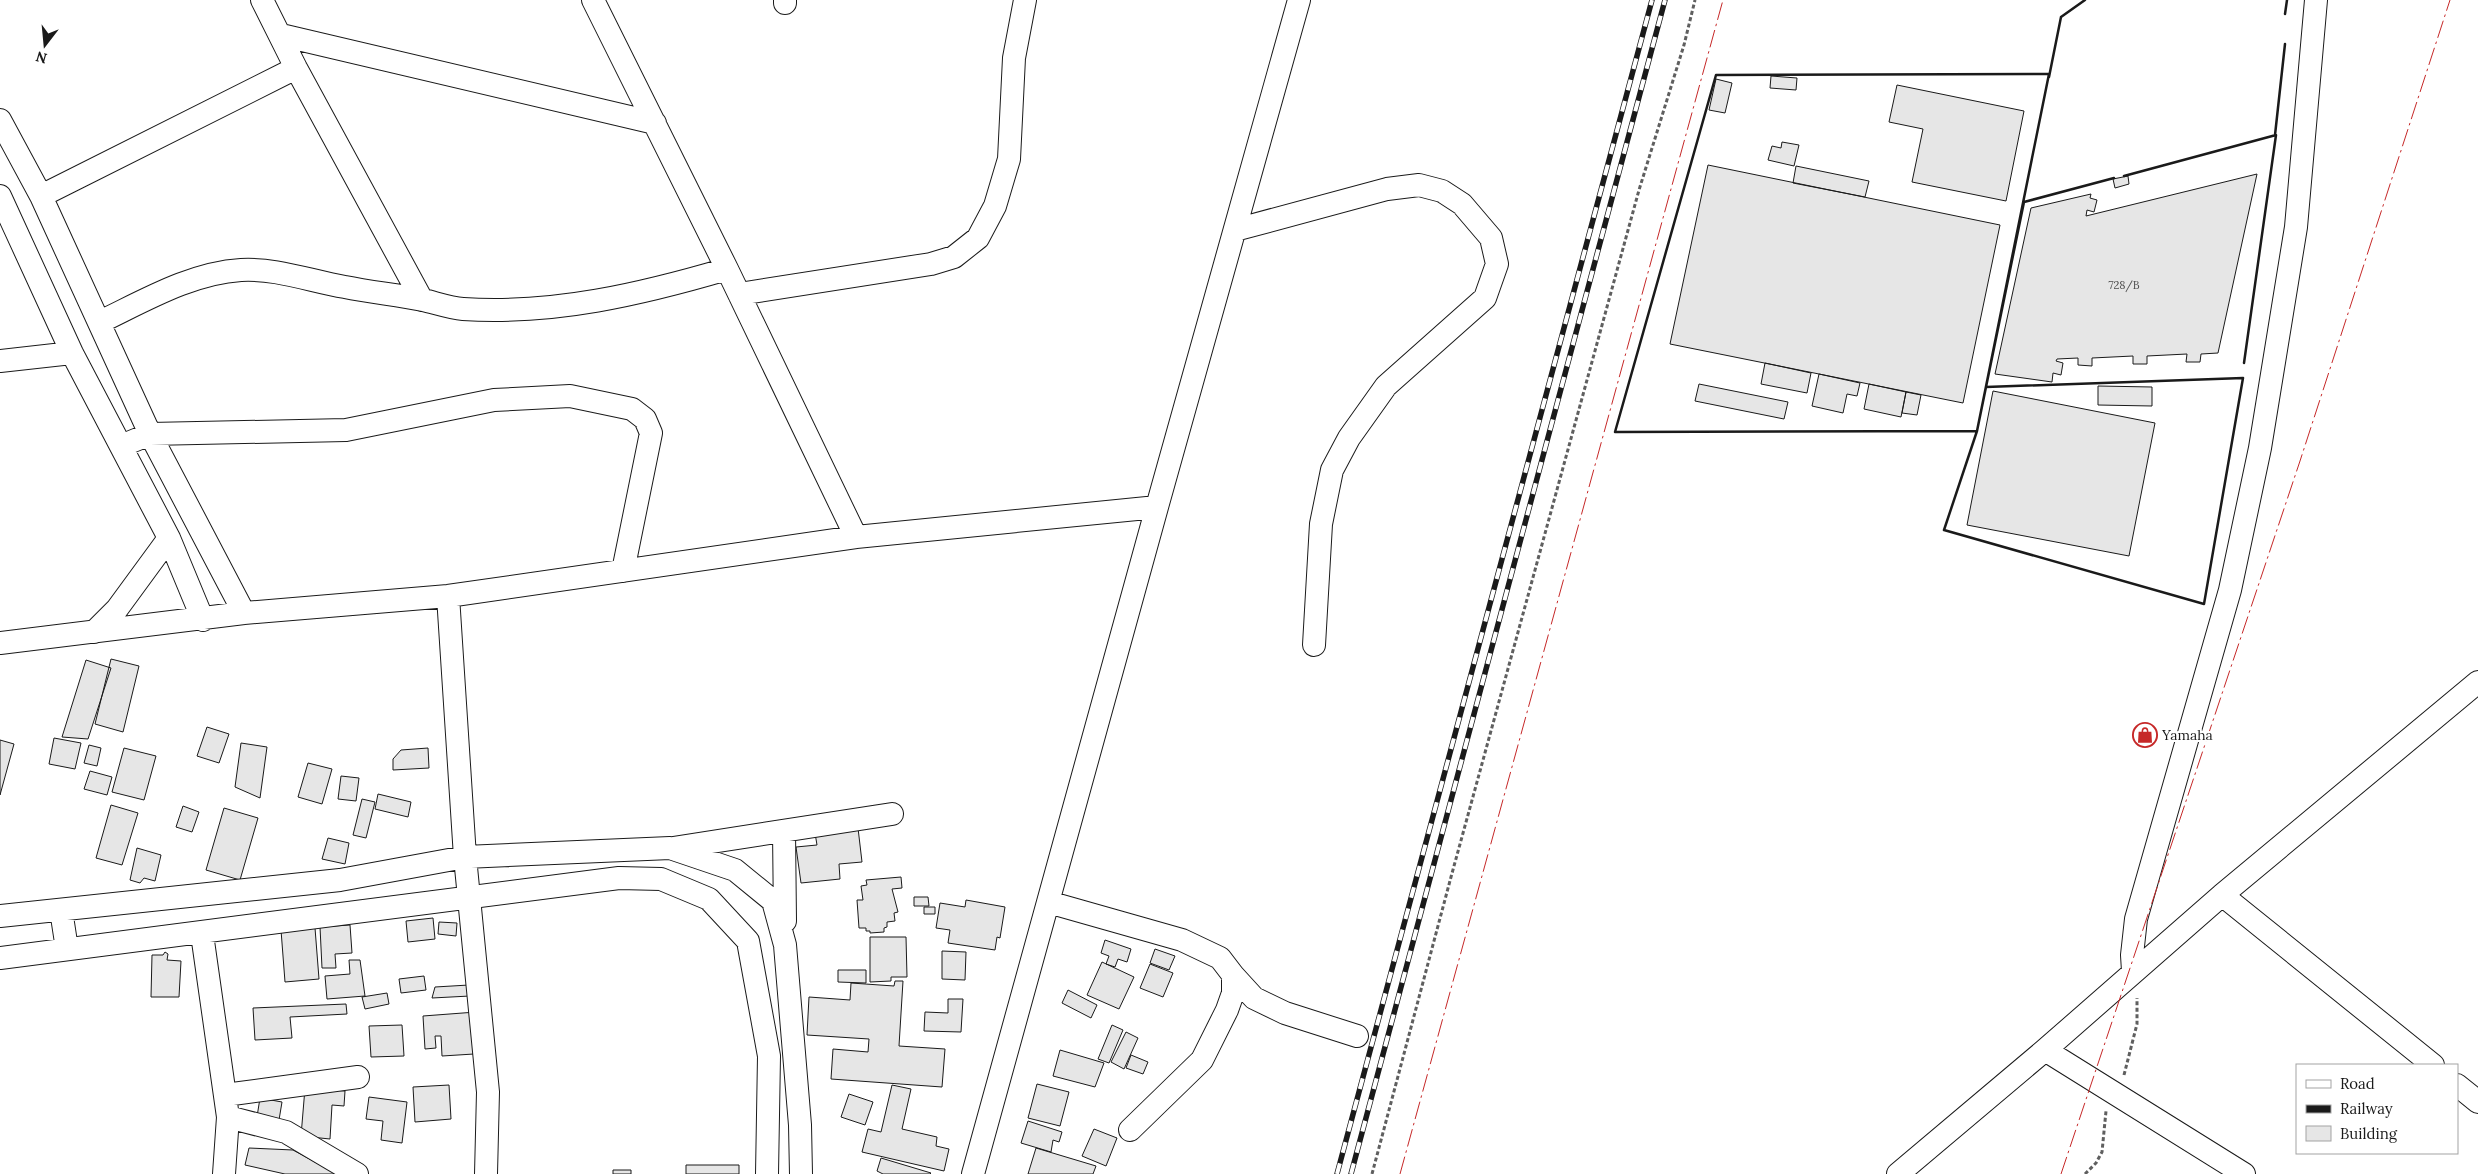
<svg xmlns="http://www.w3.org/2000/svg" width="2478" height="1174" font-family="Lora,serif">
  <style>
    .building { fill: #e6e6e6; stroke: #1a1a1a }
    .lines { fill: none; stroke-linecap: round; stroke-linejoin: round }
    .minor-casing { stroke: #1a1a1a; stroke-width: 24 }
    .path { stroke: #5f5f5f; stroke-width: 3; stroke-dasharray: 4 2.5; stroke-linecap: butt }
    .minor { stroke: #fff; stroke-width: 22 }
    .rail-casing { stroke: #1a1a1a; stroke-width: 5.5 }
    .rail { stroke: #fff; stroke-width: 4; stroke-dasharray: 11; stroke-linecap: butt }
    .wall { stroke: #1a1a1a; stroke-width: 2.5 }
    .power { stroke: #c62828; stroke-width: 1; stroke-dasharray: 18 4 2.5 4; stroke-linecap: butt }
    .labels { text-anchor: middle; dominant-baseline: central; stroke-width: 4; stroke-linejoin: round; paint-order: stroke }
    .number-label { font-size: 11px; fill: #4d4d4d }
    .poi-label { font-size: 14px; fill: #1a1a1a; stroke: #fff; text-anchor: start }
  </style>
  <rect width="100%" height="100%" fill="#fff"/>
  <path class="building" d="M1771,76l26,2 -1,12 -26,-2z
    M1716,79l16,4 -7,30 -16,-3z
    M1897,85l127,26 -18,90 -94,-19 11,-53 -34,-7z
    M1782,142l17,3 -5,21 -26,-6 4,-14 9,2z
    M1708,165l292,60 -37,178 -293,-59z
    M1796,166l73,15 -4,16 -72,-14z
    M2257,174l-39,179 -17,1 -1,8h-14l1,-8 -40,2v8h-14v-8l-41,2v8l-14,-1v-7l-21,1 -1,2 7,2 -2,12 -8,-2 -1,9 -57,-8 36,-166 60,-14 -1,4 7,2 -3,12 -7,-2 -1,6z
    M2128,176l1,8 -14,4 -2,-9z
    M1765,363l46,10 -4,20 -46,-9z
    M1819,374l41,9 -3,13 -10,-2 -4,19 -31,-7z
    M1699,384l89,18 -4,17 -89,-18z
    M1869,384l37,8 -5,25 -37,-8z
    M2098,386l54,1v19l-54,-1z
    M1993,391l162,32 -26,133 -162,-31z
    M1906,392l15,3 -4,20 -15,-2z
    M111,659l28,7 -16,66 -28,-8z
    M86,660l25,8 -23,71 -26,-2z
    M207,727l22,7 -10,29 -22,-7z
    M54,738l27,5 -6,26 -26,-5z
    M0,740l14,4 -14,51z
    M241,743l26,4 -7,51 -25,-11z
    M89,745l12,3 -4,18 -13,-3z
    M124,748l32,8 -12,44 -32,-8z
    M428,748l1,20 -36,2v-11l8,-9z
    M308,763l24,6 -10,35 -24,-7z
    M90,771l22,6 -5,18 -23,-6z
    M341,776l18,2 -3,23 -18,-2z
    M378,794l33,8 -3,15 -33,-8z
    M362,799l13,3 -9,36 -13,-3z
    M111,805l27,8 -16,52 -26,-7z
    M183,806l16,6 -7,20 -16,-5z
    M224,808l34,10 -18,62 -34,-10z
    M858,828l4,34 -23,2 1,15 -39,4 -5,-36 21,-2 -2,-12z
    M328,838l21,5 -4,21 -23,-5z
    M137,848l24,7 -6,26 -11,-3 -4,5 -10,-3z
    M901,877l1,11 -10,1 6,23 -4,1 1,8 -8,1v5l-3,1v4l-14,1v-2h-4v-3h-7l-2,-28h6l-2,-14 6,-1 -1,-5z
    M914,897h14l1,9h-15z
    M966,900l39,7 -5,31 -3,-1 -2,13 -47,-7 2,-13 -14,-2 4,-25 25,4z
    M924,907h11v7h-11z
    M433,918l2,21 -27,3 -2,-21z
    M439,922l18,1 -1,13 -18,-2z
    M350,925l2,28 -17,1 1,14h-14l-2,-41z
    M315,928l4,51 -34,3 -4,-52z
    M870,937h36l1,40h-16v4l-21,1z
    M1105,940l26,9 -4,13 -9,-3 -3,8 -9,-3 3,-8 -8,-3z
    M1155,949l20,7 -6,14 -19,-7z
    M942,951l24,1 -1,28 -23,-1z
    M165,952l3,2 -1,6 14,1 -2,36h-28l1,-42h11z
    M349,960h11l5,36 -38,3 -2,-23 25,-2z
    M1102,962l32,15 -15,32 -32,-14z
    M1150,964l23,9 -10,24 -23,-9z
    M838,970h28v13l-28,-1z
    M424,976l2,14 -25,3 -2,-14z
    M895,981h8l-4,65 46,3 -3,38 -111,-8 2,-30 35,3 1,-13 -62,-4 2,-38 41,3 1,-17 43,3z
    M469,985l1,11 -38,2 3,-11z
    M1068,990l29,15 -6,13 -29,-15z
    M387,993l2,11 -24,5 -3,-12z
    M948,999h15l-2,33 -37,-1 1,-19 23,1z
    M346,1004l1,10 -57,3 2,21 -37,2 -2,-32z
    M476,1012l-2,42 -32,2 -1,-20h-6l1,12 -11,1 -2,-33z
    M402,1025l2,31 -33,1 -2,-31z
    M1112,1025l11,5 -14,33 -11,-4z
    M1126,1032l12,6 -14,31 -13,-7z
    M1060,1050l44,13 -9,24 -42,-11z
    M1131,1055l17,7 -5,12 -17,-6z
    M1037,1084l32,8 -9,34 -32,-8z
    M449,1085l2,34 -36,3 -2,-35z
    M892,1085l19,4 -9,40 35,8 -1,9 13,3 -5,22 -82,-19 6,-23 13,3z
    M305,1088l40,3 -1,15 -12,-1 -2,34 -29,-3z
    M849,1094l24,8 -8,23 -24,-8z
    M369,1097l38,5 -5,41 -21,-3 2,-19 -17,-2z
    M260,1098l22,4 -4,24 -22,-3z
    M1028,1121l34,11 -3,10 -6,-2 -2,12 -30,-9z
    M1094,1129l23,9 -11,28 -24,-10z
    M249,1148l44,2 44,24h-52l-40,-9z
    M1036,1148l60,18 -3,8h-65z
    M881,1158l50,15 -1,1h-47l-6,-3z
    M686,1165h53v9h-53z
    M613,1170h18v4h-18z"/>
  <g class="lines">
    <defs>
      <path id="minor" d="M262,0l34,68 126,232
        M593,0l134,269 129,268
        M785,0v3
        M281,35l374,88
        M0,120l41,76 109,238 94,179
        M0,196l72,157 97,185 34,82
        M41,196l255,-128
        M1235,230l152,-41 32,-4 23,6 20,13 29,34 6,26 -12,34 -99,88 -37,52 -17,32 -11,54 -7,121
        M739,294l192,-30 23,-7 24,-19 17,-32 14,-47 5,-101 11,-58
        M100,322c44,-21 91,-49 141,-52 35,-2 69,11 104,17 25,5 52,8 78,13 13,3 27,8 40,9 90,6 179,-15 264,-40
        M0,361l72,-8
        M121,446l29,-12 196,-4 148,-30 76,-4 62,13 13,10 6,14 -28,138
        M448,596l17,261 23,235 -2,82
        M94,632l23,-23 52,-71
        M0,643l244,-30 204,-17 408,-59 301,-30
        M784,831l1,90
        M673,848l219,-34
        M2222,895l211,170
        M1048,902l134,38 38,18 13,17v18l-6,17 -25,50 -72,70
        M61,910l6,39
        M0,916l340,-36 125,-23 205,-9 65,22 38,31 12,44 15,180 1,49
        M202,934l26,183 -4,57
        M0,958l619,-80 42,1 48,20 39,42 21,115 -2,118
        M2133,971l-1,-16 4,-36 94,-329 30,-142 36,-221 20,-227
        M1233,975l21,23 31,15 72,23
        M2045,1050l199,124
        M2457,1085l21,17
        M225,1095l133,-18
        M228,1117l58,15 71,42
        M973,1174l184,-667 142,-507
        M1898,1174l147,-124 177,-155 256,-213"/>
    </defs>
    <use href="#minor" class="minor-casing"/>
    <path class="path" d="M2124,1075l13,-51v-26
      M1372,1174l79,-297 188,-687 45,-145 11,-45
      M2085,1174l11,-11 6,-11 4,-41"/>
    <use href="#minor" class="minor"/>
    <defs>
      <path id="rail" d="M1337,1174l315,-1174
        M1351,1174l314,-1174"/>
    </defs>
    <use href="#rail" class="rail-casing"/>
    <use href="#rail" class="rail"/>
    <path class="wall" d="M2285,14l2,-14
      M2049,74l-72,357 -362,1 101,-357z
      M2049,77l12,-60 24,-17
      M2275,135l10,-91
      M2124,176l152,-41 -32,228
      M1986,387l-9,44 -33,99 260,74 39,-226 -257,9 38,-185 90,-24"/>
    <path class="power" d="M1400,1174l323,-1174
      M2061,1174l239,-713 150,-461"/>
  </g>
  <defs>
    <symbol id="shop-ring" viewBox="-11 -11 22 22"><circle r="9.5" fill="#fff" stroke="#c62828" stroke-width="1.5"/><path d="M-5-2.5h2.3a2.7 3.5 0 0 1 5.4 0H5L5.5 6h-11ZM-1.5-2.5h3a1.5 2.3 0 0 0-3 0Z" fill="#c62828"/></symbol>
  </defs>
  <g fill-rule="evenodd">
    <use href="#shop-ring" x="2131" y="721" width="28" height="28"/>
  </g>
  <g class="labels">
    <g class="number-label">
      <text x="2124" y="285">728/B</text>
    </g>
    <g class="poi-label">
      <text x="2162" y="735">Yamaha</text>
    </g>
  </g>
  <rect x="2296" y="1064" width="162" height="90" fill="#ffffff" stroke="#a3a3a3"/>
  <rect x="2306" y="1080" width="25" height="8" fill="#ffffff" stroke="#a3a3a3"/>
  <text x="2340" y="1089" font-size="15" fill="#1a1a1a">Road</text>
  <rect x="2306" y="1105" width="25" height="8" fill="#1a1a1a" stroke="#a3a3a3"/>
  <text x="2340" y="1114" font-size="15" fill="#1a1a1a">Railway</text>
  <rect x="2306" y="1126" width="25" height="15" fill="#e6e6e6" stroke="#a3a3a3"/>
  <text x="2340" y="1139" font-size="15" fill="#1a1a1a">Building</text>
  <g transform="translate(45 45) rotate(196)" stroke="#ffffff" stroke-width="4" paint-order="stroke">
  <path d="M0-4L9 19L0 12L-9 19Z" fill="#1a1a1a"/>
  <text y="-8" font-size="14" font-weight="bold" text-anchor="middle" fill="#1a1a1a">N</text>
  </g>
</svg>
